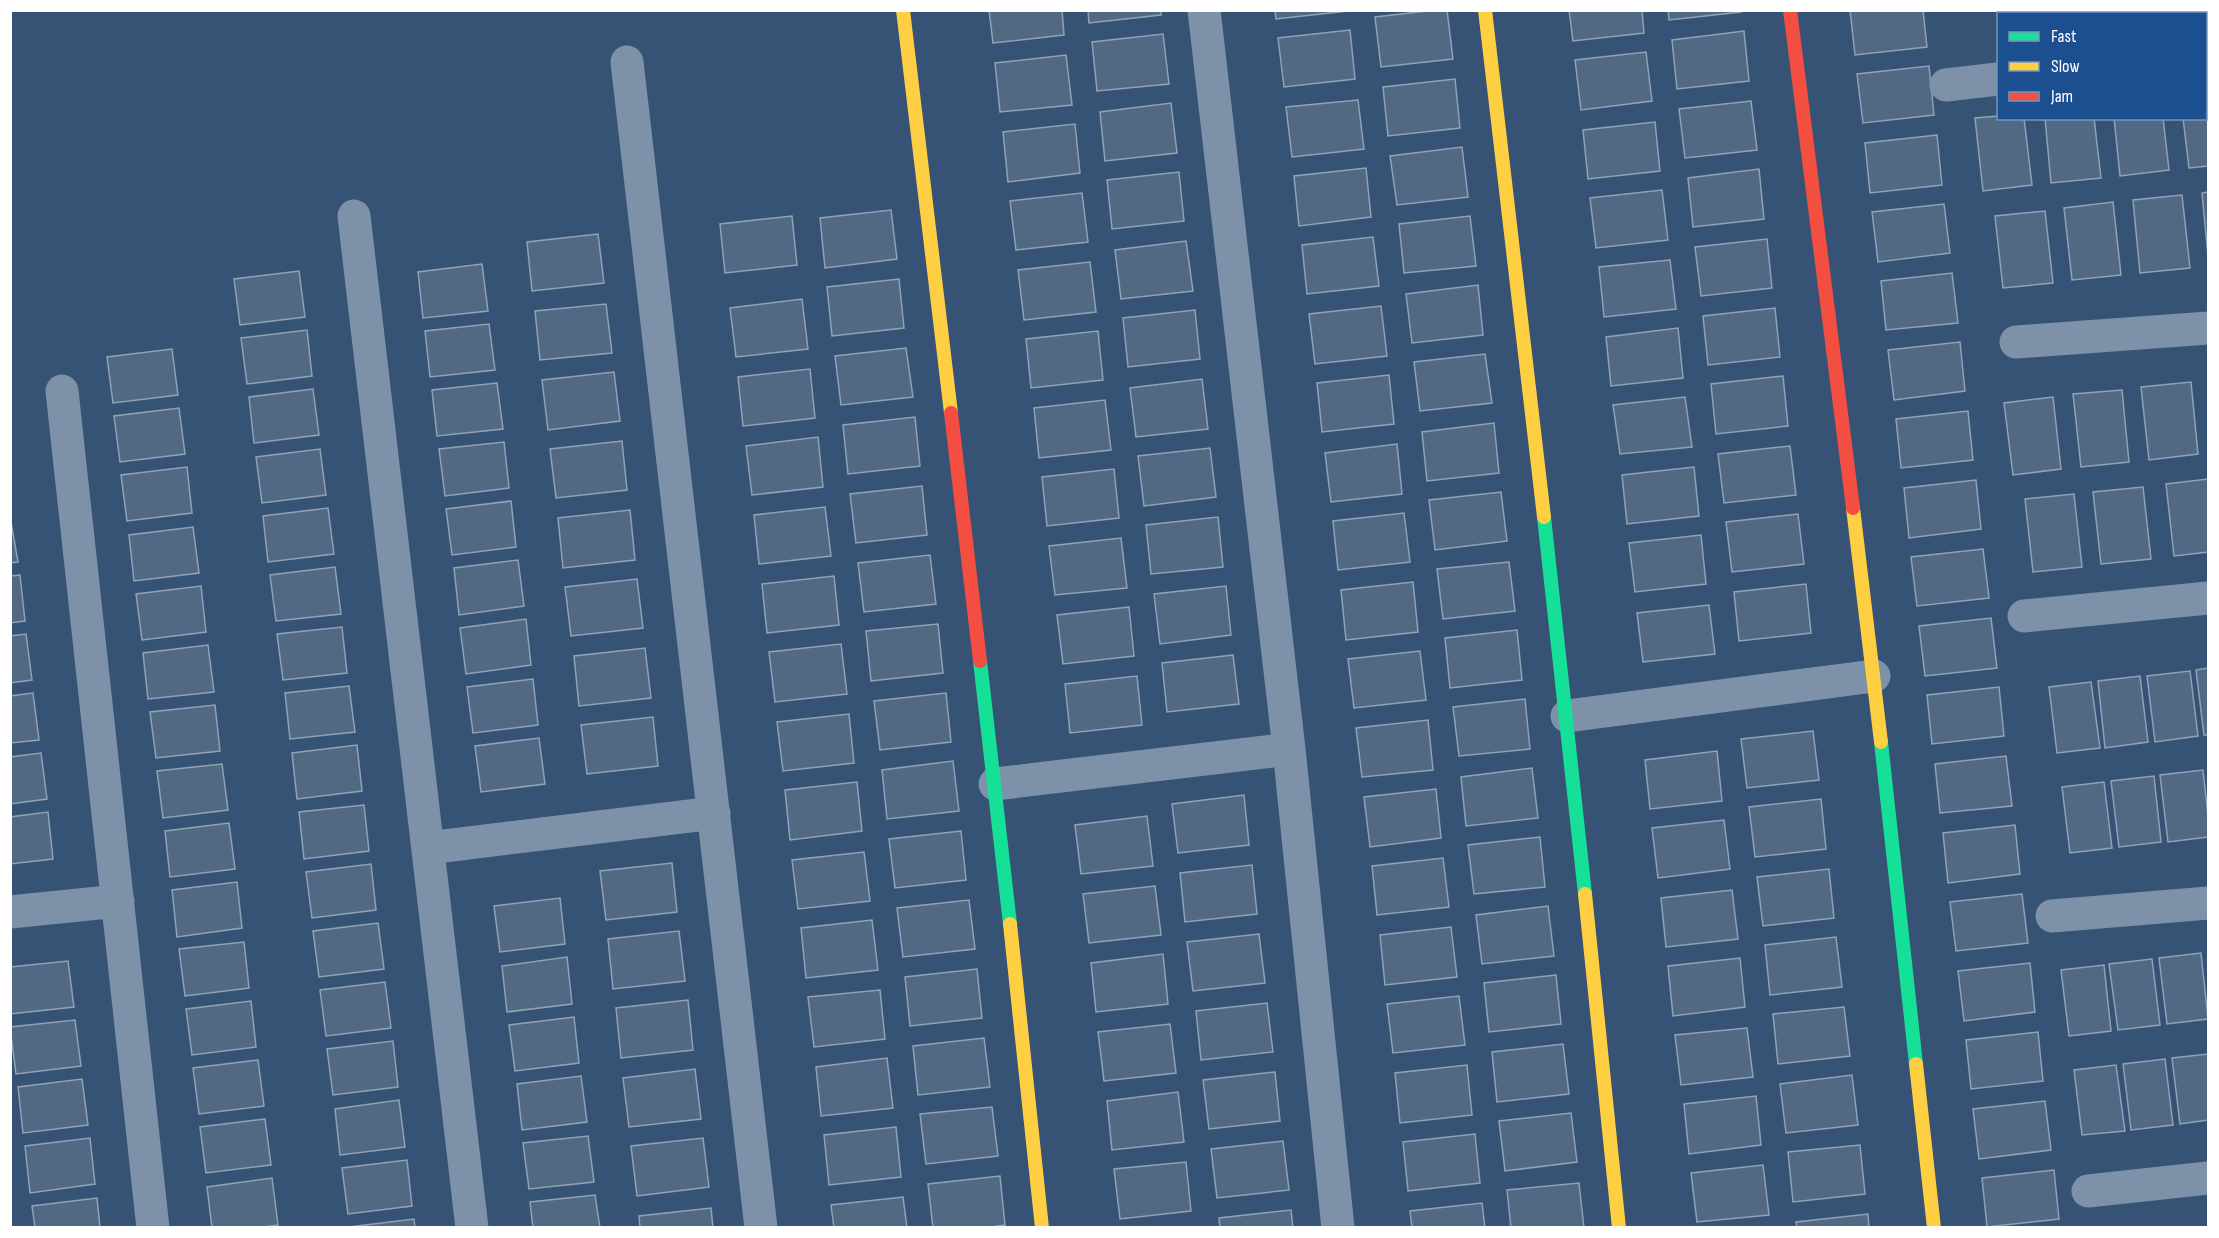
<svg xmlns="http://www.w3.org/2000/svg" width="2219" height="1238" font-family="'Sofia Sans Condensed',sans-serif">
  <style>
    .building { fill: #526984; stroke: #92a2b6; stroke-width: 1.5 }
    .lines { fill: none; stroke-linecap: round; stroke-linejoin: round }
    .street { stroke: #7d92a8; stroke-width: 33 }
    .fast { stroke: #16e098; stroke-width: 14 }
    .slow { stroke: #ffcf43; stroke-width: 14 }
    .jam { stroke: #f24e42; stroke-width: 14 }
  </style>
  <rect width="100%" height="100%" fill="#365274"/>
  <path class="building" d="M989,10h73l2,25 -71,8z
    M1088,10h73v5l-72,8z
    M1275,10h73v1l-72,8z
    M1436,10h11l6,49 -72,8 -6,-50z
    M1569,10h73l2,23 -71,8z
    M1668,10h73v2l-72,8z
    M1850,10h73l4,37 -72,8z
    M1350,30l5,49 -71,8 -6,-49z
    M1744,31l5,50 -72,8 -5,-49z
    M1163,34l6,50 -72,7 -5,-49z
    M1646,52l6,49 -71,9 -6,-50z
    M1066,55l6,50 -72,7 -5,-49z
    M1929,66l5,49 -71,8 -6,-49z
    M1455,79l5,49 -72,8 -5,-49z
    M2206,93h2v73l-19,2 -6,-50h23z
    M1358,100l6,49 -72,8 -6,-50z
    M1751,101l6,49 -72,8 -6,-49z
    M1171,103l6,50 -72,8 -5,-49z
    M1998,116v2h26l8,67 -49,6 -8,-73z
    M2045,118h49l7,60 -50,5z
    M2114,118h49l6,52 -49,6z
    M1655,122l5,49 -72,8 -5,-49z
    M1075,124l5,49 -72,9 -5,-50z
    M1937,135l5,50 -72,8 -5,-50z
    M1462,147l6,50 -71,8 -7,-49z
    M1366,168l5,49 -72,9 -5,-50z
    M1759,169l5,50 -71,8 -5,-49z
    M1179,172l5,49 -72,8 -5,-49z
    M1662,190l6,50 -72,8 -6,-50z
    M2208,192v64l-6,-63z
    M1082,193l6,49 -72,8 -6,-49z
    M2182,195l8,73 -50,5 -7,-73z
    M2113,202l8,73 -49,5 -8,-72z
    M1944,204l6,49 -72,9 -6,-50z
    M891,210l6,49 -72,9 -5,-50z
    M2045,211l8,72 -50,5 -8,-72z
    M792,216l5,49 -72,8 -5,-49z
    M1470,216l6,50 -72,7 -5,-49z
    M598,234l6,49 -72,8 -5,-49z
    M1373,237l6,49 -72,8 -5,-49z
    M1767,239l5,49 -71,8 -6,-49z
    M1186,241l7,50 -72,8 -6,-49z
    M1670,260l6,49 -72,8 -5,-50z
    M1090,262l6,50 -72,8 -6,-50z
    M482,264l6,47 -65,7 -5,-46z
    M299,271l6,46 -65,8 -6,-46z
    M1952,273l6,50 -72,7 -5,-49z
    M899,279l5,49 -72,8 -5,-49z
    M1478,285l5,50 -71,8 -6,-49z
    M802,299l6,50 -72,8 -6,-49z
    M606,304l6,49 -72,7 -5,-49z
    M1381,306l6,50 -72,8 -6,-50z
    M1775,308l5,49 -72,8 -5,-49z
    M1195,310l5,49 -72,8 -5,-49z
    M489,324l6,46 -65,7 -5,-46z
    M1678,328l5,50 -72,8 -5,-49z
    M307,330l5,46 -65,8 -6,-46z
    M1098,331l5,49 -72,8 -5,-49z
    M1960,342l5,49 -71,9 -6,-50z
    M906,348l7,49 -72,8 -6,-49z
    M172,349l6,46 -65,8 -6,-46z
    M1485,354l7,49 -72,8 -6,-49z
    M810,369l5,49 -72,8 -5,-49z
    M614,372l6,49 -72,9 -6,-50z
    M1389,375l5,49 -72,8 -5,-49z
    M1783,376l5,50 -72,8 -5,-50z
    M1202,379l6,50 -72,8 -6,-49z
    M2191,382l7,72 -49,6 -8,-73z
    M497,383l6,46 -66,7 -5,-46z
    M313,389l6,46 -65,8 -5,-46z
    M2122,390l7,72 -48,5 -8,-73z
    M1685,397l7,50 -72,7 -7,-49z
    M2053,397l8,72 -48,6 -9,-72z
    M1105,400l6,50 -72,8 -5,-50z
    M179,408l6,46 -65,8 -6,-46z
    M1968,411l5,49 -72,8 -5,-49z
    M915,417l5,49 -72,8 -5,-49z
    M1494,423l5,50 -72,8 -5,-49z
    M818,437l5,50 -71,8 -6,-49z
    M622,441l5,49 -71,8 -6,-49z
    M504,442l5,46 -64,8 -6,-47z
    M1397,444l5,50 -71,8 -6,-49z
    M1790,446l6,49 -72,8 -6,-49z
    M1210,448l6,49 -72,9 -6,-50z
    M320,449l6,46 -64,8 -6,-46z
    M187,467l5,46 -65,8 -6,-46z
    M1694,467l5,49 -72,8 -5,-49z
    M1114,469l5,49 -72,8 -5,-49z
    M2208,479v73l-34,4 -8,-72z
    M1976,480l5,49 -72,9 -5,-50z
    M922,486l5,49 -71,8 -6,-49z
    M2143,487l8,72 -50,5 -8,-72z
    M1501,492l6,49 -72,9 -6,-50z
    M2074,494l8,73 -49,5 -8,-73z
    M511,501l5,46 -64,8 -6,-46z
    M825,507l6,49 -72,8 -5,-49z
    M328,508l6,46 -66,8 -5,-46z
    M630,510l5,50 -72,8 -5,-50z
    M1404,513l6,49 -72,8 -5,-49z
    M1798,514l6,50 -72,8 -6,-50z
    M10,516l8,46 -8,1z
    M1218,517l5,50 -72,7 -5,-49z
    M193,527l6,46 -65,8 -5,-46z
    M1701,535l5,49 -71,8 -6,-49z
    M1121,538l6,50 -72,7 -6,-49z
    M1983,549l6,49 -72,8 -6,-49z
    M930,555l6,49 -72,8 -6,-49z
    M518,560l6,46 -65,9 -5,-47z
    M1509,562l6,49 -72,8 -6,-50z
    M335,567l6,47 -65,7 -6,-46z
    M20,575l5,46 -15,2v-47z
    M834,576l5,49 -72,8 -5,-49z
    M637,579l6,49 -72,8 -6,-49z
    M1413,582l5,50 -72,8 -5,-50z
    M1806,584l5,49 -72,8 -5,-49z
    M201,586l5,46 -64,8 -6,-46z
    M1226,586l5,49 -71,9 -6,-50z
    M1709,605l6,49 -72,8 -6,-49z
    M1129,607l5,49 -71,8 -6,-49z
    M1991,618l6,50 -72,8 -6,-50z
    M526,619l5,46 -65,9 -6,-46z
    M938,624l5,49 -72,8 -5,-50z
    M342,627l5,46 -64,7 -6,-46z
    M1517,630l5,50 -72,8 -5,-50z
    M26,634l6,46 -22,3v-47z
    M841,644l6,50 -72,8 -6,-50z
    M208,645l6,47 -66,7 -5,-46z
    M645,648l6,50 -72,8 -5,-50z
    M1420,651l6,49 -72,8 -6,-49z
    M1233,655l6,49 -72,8 -5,-49z
    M2208,668v67h-4l-8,-65z
    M2190,671l8,65 -43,6 -8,-66z
    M1137,676l5,49 -72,8 -5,-49z
    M2140,676l8,66 -43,6 -7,-67z
    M533,679l5,46 -65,8 -6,-46z
    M2091,682l9,66 -43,5 -8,-66z
    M349,686l6,46 -65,7 -5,-46z
    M1999,687l5,49 -72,8 -5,-49z
    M33,693l6,47 -29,3v-47z
    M946,693l5,49 -71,8 -6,-49z
    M1525,699l5,50 -71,7 -6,-49z
    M215,705l5,46 -64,7 -6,-46z
    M849,714l5,49 -71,8 -6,-49z
    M653,717l5,49 -71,8 -6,-49z
    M1428,720l5,50 -71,7 -6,-49z
    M1813,731l6,49 -72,8 -6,-49z
    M539,738l6,46 -64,8 -6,-46z
    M357,745l5,46 -65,8 -5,-46z
    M1717,751l5,50 -72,8 -5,-49z
    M41,753l6,46 -37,5v-47z
    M2006,756l6,50 -72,7 -5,-49z
    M953,761l6,50 -72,8 -5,-49z
    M222,764l6,46 -65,8 -6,-47z
    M1532,768l6,50 -72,8 -5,-49z
    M2203,770l5,46v21l-40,5 -8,-67z
    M2154,776l7,66 -42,5 -8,-66z
    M857,782l5,49 -72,9 -5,-50z
    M2104,782l8,66 -42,5 -8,-66z
    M1436,789l5,49 -71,9 -6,-50z
    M1244,795l5,50 -71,8 -6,-49z
    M1821,799l5,50 -71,8 -6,-50z
    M364,805l5,46 -65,8 -5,-47z
    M48,812l5,47 -43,5v-47z
    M1147,816l6,50 -72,8 -6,-49z
    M1724,820l6,49 -72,9 -6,-50z
    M229,823l6,46 -65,8 -5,-46z
    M2015,825l5,49 -72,9 -5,-50z
    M961,831l5,49 -71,8 -6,-49z
    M1540,837l5,50 -71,7 -6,-49z
    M864,852l6,49 -72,8 -6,-49z
    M1443,858l6,49 -72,8 -5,-49z
    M672,863l5,49 -71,8 -6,-49z
    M371,864l5,46 -64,8 -6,-46z
    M1252,865l5,49 -72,8 -5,-49z
    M1829,869l5,49 -71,8 -6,-49z
    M237,882l5,46 -65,9 -5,-47z
    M1155,886l6,49 -72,8 -6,-49z
    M1732,890l6,49 -72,8 -5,-49z
    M2022,894l6,49 -72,8 -6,-49z
    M560,898l5,46 -65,8 -6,-46z
    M969,900l6,49 -72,8 -6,-49z
    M1548,906l6,50 -72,8 -6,-49z
    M872,920l6,50 -72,8 -5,-50z
    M378,923l6,46 -65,8 -6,-46z
    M1451,927l6,50 -72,8 -5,-50z
    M679,931l6,50 -72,8 -5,-50z
    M1259,934l6,49 -72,8 -6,-49z
    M1836,937l6,50 -72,8 -5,-50z
    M244,942l5,46 -64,8 -6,-47z
    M2201,953l7,66 -41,5 -8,-66z
    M1163,954l5,50 -72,8 -5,-49z
    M567,957l5,47 -65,8 -5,-46z
    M1740,958l5,49 -72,9 -5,-50z
    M2152,959l8,66 -42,5 -9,-66z
    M68,961l6,46 -64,7v-47z
    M2030,963l5,49 -71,9 -6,-50z
    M2104,965l7,66 -42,5 -8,-66z
    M977,969l5,49 -72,8 -5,-49z
    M1556,975l5,49 -72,8 -5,-49z
    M385,982l6,46 -65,8 -6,-46z
    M880,990l5,49 -71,8 -6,-50z
    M1459,996l6,49 -72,8 -6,-49z
    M688,1000l5,50 -72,8 -5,-50z
    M251,1001l5,46 -64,8 -6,-46z
    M1267,1003l6,49 -72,8 -5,-49z
    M1844,1007l6,49 -72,8 -5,-50z
    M574,1017l5,46 -64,8 -6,-46z
    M75,1020l6,46 -65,8 -6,-47z
    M1170,1024l6,49 -72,8 -6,-49z
    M1747,1028l6,49 -72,8 -6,-50z
    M2038,1032l5,49 -72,8 -5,-49z
    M984,1038l6,49 -72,8 -5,-49z
    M393,1041l5,46 -65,8 -6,-46z
    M1563,1044l6,50 -72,8 -5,-50z
    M2208,1054v66l-28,4 -8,-66z
    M887,1058l6,50 -72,8 -5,-49z
    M2165,1059l8,66 -42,5 -8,-66z
    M258,1060l6,46 -65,8 -6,-46z
    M1467,1065l5,50 -72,8 -5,-50z
    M2116,1065l9,66 -43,4 -8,-65z
    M695,1069l6,50 -72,8 -6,-49z
    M1275,1072l5,49 -71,8 -6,-49z
    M1852,1075l6,50 -72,8 -6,-49z
    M581,1076l6,46 -65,8 -5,-46z
    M82,1079l6,46 -65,8 -5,-46z
    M1178,1092l6,50 -72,8 -5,-49z
    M1756,1096l5,49 -72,9 -5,-50z
    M399,1100l6,47 -65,8 -5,-46z
    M2045,1101l6,49 -72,9 -6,-50z
    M992,1107l6,49 -72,8 -6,-50z
    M1571,1113l6,49 -72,9 -6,-50z
    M265,1119l6,46 -65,8 -6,-46z
    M896,1127l5,50 -72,8 -5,-50z
    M1475,1134l5,49 -72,8 -5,-49z
    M588,1136l6,46 -65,7 -6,-46z
    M90,1138l5,46 -65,9 -5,-47z
    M703,1138l6,49 -72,9 -6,-50z
    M1283,1141l6,49 -72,8 -6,-49z
    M1860,1145l5,49 -72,8 -5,-50z
    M407,1160l5,46 -64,8 -6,-46z
    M1186,1162l5,49 -71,8 -6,-50z
    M1763,1165l6,50 -72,7 -6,-49z
    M2054,1170l5,49 -72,8 -5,-49z
    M1000,1176l5,49 -22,3h-50l-5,-44z
    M272,1178l6,47 -23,3h-43l-5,-41z
    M1579,1183l5,45h-73l-4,-38z
    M595,1195l5,33h-67l-3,-26z
    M903,1197l4,31h-73l-3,-23z
    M97,1198l3,30h-65l-3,-22z
    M1482,1203l3,25h-73l-2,-17z
    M711,1208l2,20h-73l-1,-12z
    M1291,1210l2,18h-73l-1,-10z
    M1868,1214l1,14h-72l-1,-6z
    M414,1219l1,9h-66v-1z"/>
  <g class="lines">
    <path class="street" d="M1204,10l85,739 49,479
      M2206,53h2
      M627,62l134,1166
      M1946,85l52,-6
      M354,216l118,1012
      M2016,342l192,-14
      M62,391l91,837
      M2024,616l184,-18
      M1567,716l307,-40
      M995,784l294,-35
      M428,848l286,-35
      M10,912l108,-11
      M2052,916l156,-13
      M2088,1191l120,-13"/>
    <path class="fast" d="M1544,517l41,377
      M980,661l30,263
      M1881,742l35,322"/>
    <path class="slow" d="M903,10l48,403
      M1485,10l59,507
      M1853,508l28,234
      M1585,894l34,334
      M1010,924l32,304
      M1916,1064l18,164"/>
    <path class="jam" d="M1790,10l63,498
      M951,413l29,248"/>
  </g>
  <rect width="2219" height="1238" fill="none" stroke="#ffffff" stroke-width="24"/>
  <rect x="1997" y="12" width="210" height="108" fill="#1b4f8f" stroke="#7695bc" stroke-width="1.5"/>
  <rect x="2009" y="32" width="30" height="9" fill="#16e098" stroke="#7695bc" stroke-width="1.5"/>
  <text x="2051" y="42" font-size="18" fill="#ffffff">Fast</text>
  <rect x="2009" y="62" width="30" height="9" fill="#ffcf43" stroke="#7695bc" stroke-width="1.5"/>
  <text x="2051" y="72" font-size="18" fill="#ffffff">Slow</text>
  <rect x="2009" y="92" width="30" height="9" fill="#f24e42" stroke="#7695bc" stroke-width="1.5"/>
  <text x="2051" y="102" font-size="18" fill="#ffffff">Jam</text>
</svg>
